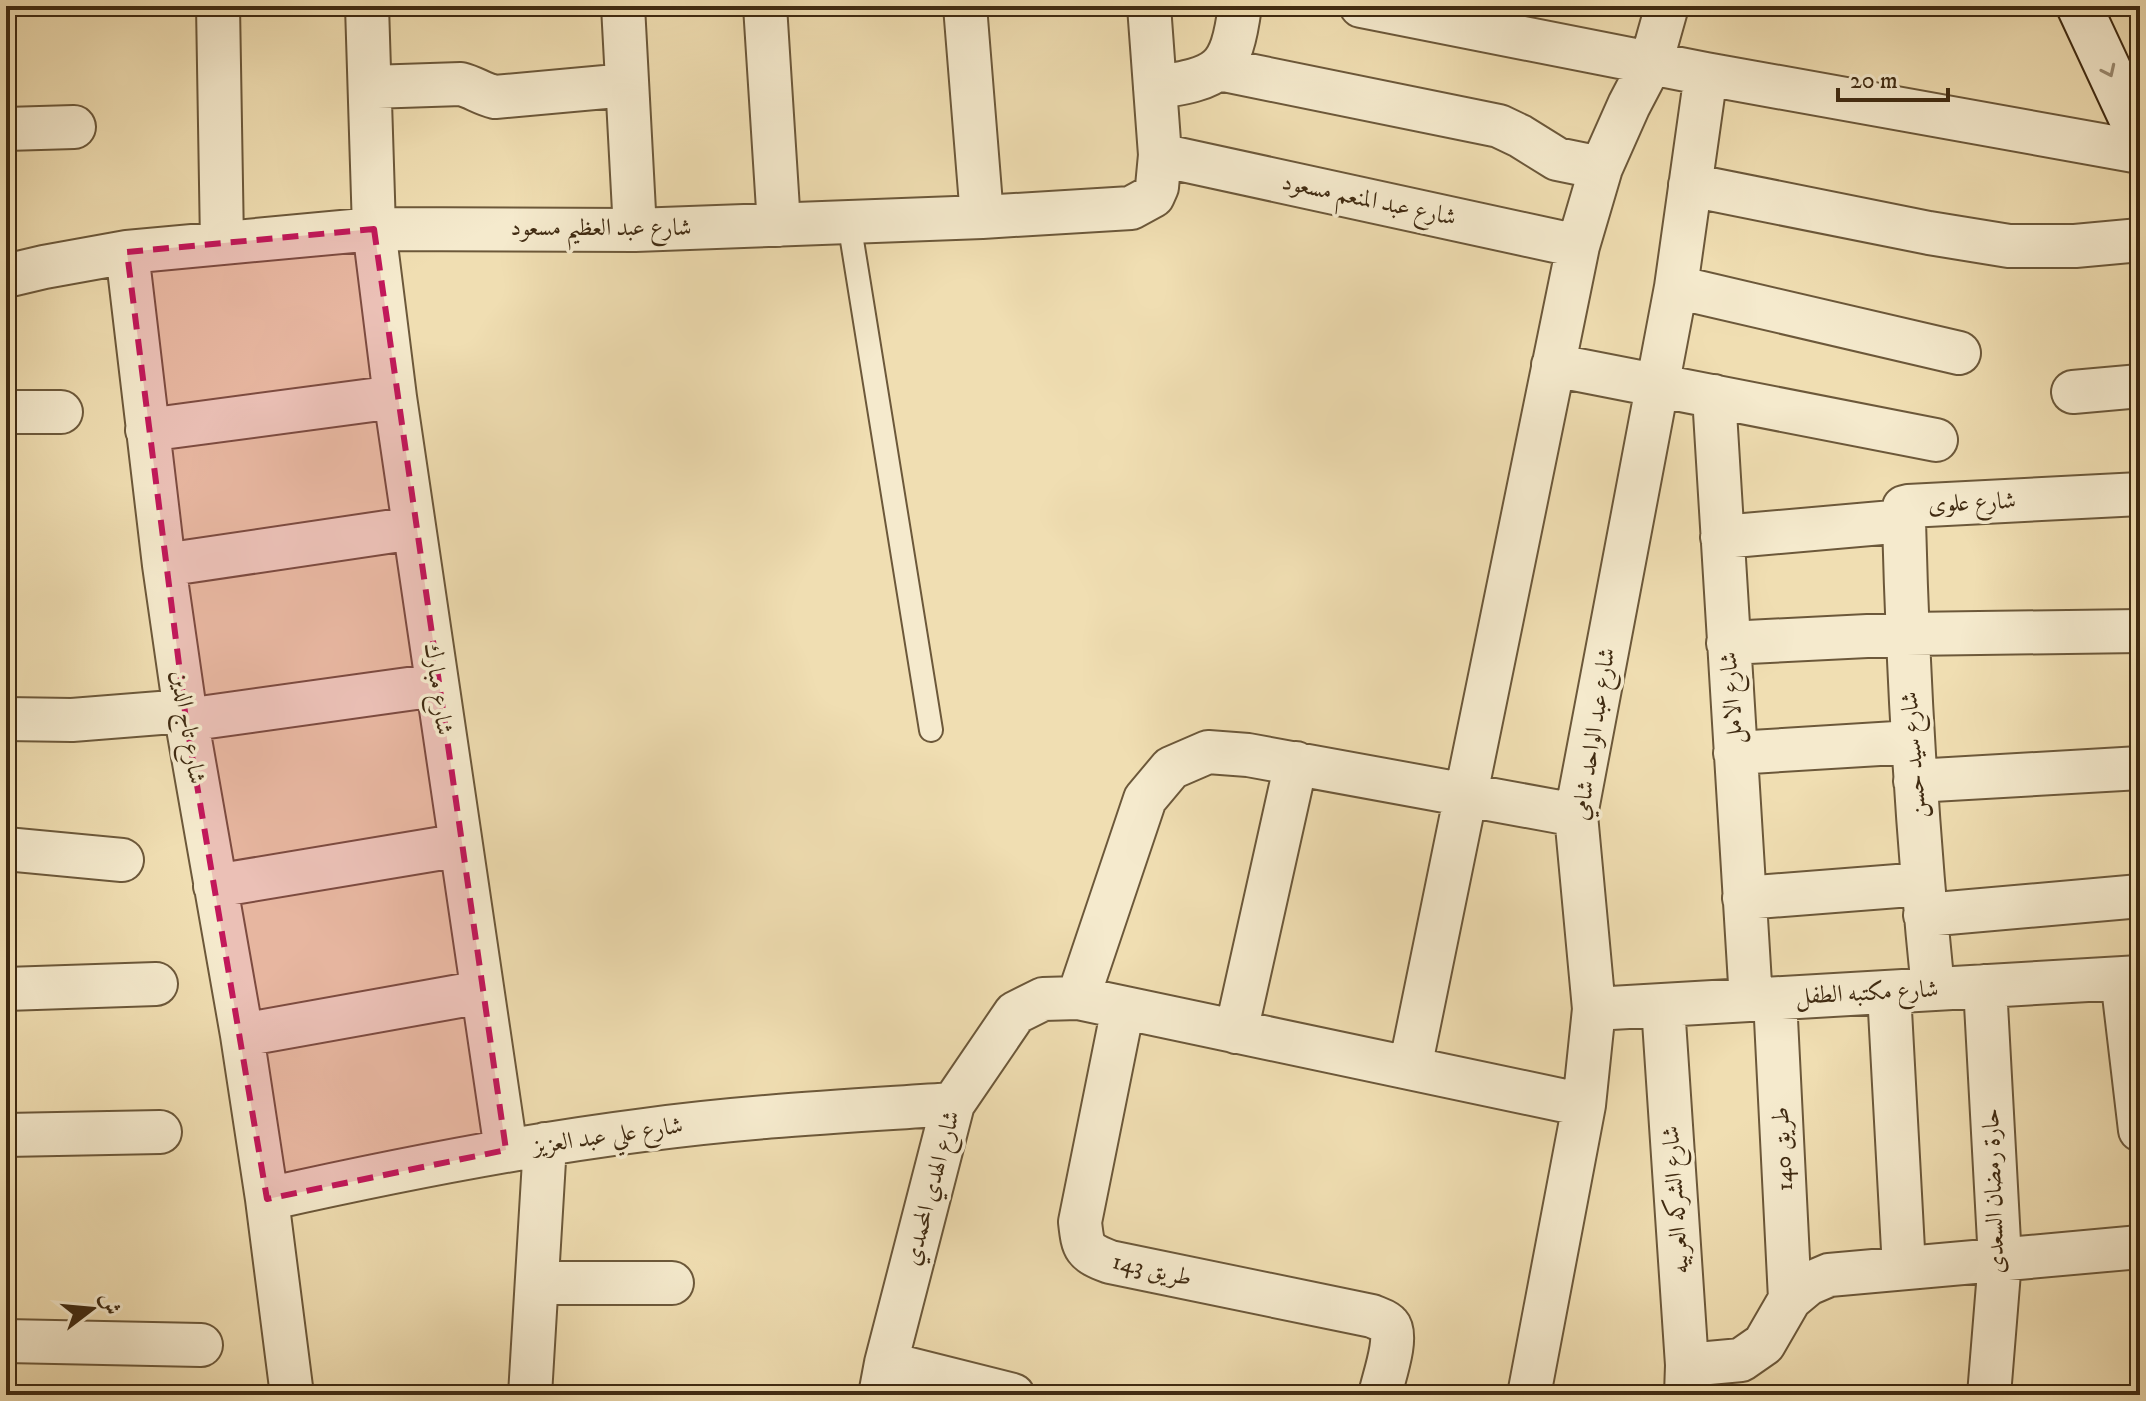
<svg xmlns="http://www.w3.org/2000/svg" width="2146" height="1401" font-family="'IM FELL DW Pica',Amiri,serif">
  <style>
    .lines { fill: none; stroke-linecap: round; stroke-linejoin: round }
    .lane-casing { stroke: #6c583a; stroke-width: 26 }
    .street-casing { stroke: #6c583a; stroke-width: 46 }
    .secondary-casing { stroke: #402b12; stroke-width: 48 }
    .lane { stroke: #f5eacd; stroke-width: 22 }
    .street { stroke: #f5eacd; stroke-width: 42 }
    .secondary { stroke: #f5eacd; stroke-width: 44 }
    .oneway { stroke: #9a8a70 }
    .marked { fill: #c2185b; fill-opacity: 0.2; stroke: #c2185b; stroke-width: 6; stroke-dasharray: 16 10; stroke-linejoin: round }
    .labels { text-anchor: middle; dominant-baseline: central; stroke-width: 7; stroke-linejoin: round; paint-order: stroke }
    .street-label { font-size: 24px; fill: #402b12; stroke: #f5eacd }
  </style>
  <rect width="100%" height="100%" fill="#f0deb2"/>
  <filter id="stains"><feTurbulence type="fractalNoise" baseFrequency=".0025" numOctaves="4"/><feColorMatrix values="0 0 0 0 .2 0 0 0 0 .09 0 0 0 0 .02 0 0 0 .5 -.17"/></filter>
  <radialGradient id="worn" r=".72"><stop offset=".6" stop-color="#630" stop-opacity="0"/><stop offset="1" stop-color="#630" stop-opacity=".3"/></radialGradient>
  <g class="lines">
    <defs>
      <path id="lane" d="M849,222l82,508"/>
      <path id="street" d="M218,6l4,237
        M367,6l7,223 21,168 111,753
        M623,6l12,224
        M765,6l14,219
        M965,6l17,211
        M1361,6l345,68 434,78
        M1219,69l280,57 21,10 37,23 44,9
        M370,87l91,-3c12,3 21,10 34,13l132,-12
        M1155,88c65,-11 76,-15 85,-82
        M6,129l68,-2
        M1160,155l418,91
        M1690,185l239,48 80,13h66l65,-6
        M127,252l37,313 21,146 57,324 25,164 25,196
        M6,276l38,-9 83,-15 247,-23 261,1 347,-13 149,-9 22,-12 4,-9 3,-32 -11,-149
        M1676,287l283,66
        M1553,365l383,75
        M2073,392l67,-6
        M1714,396l37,604
        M6,412h55
        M147,430l248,-33
        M1904,521c4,157 13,312 29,468
        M1722,537l182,-16v-14l4,-1 232,-12
        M164,565l250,-37
        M1728,643l179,-9 233,-3
        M6,719l66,1 113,-9
        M186,720l251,-35
        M1735,753l177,-11
        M1915,781l225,-13
        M6,849l116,11
        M215,886l246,-41
        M1744,898l179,-14
        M1925,915l215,-19
        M2122,978l18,152
        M1985,986l15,274 -11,135
        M6,989l150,-5
        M1889,992l15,276
        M1078,998l67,-199 26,-31 37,-16 40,3 328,60
        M1775,999l15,300
        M1663,1006l24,359 -1,30
        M1123,1008l-43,214c3,27 4,30 30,40l262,54c6,3 13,4 17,9 10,11 -6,55 -9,70
        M1594,1009l546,-32
        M1236,1032l60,-269
        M242,1035l240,-43
        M1410,1068l168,-822 23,-78 28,-63 22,-42 16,-57
        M6,1135l154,-3
        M267,1199c125,-28 250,-53 377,-69 102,-14 206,-19 309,-26
        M537,1283h135
        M6,1341l195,4
        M886,1363l127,32
        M1687,1365l54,-5 23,-16 26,-45 18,-15 21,-9 311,-28
        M530,1395l15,-251
        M880,1395l6,-32 67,-259 62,-91 28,-14 35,-1 506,107
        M1529,1395l55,-290 10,-96 -18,-194 100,-528 30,-213"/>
      <path id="secondary" d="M2079,6l61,131"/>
    </defs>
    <use href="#lane" class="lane-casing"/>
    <use href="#street" class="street-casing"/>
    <use href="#secondary" class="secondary-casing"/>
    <use href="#lane" class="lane"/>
    <use href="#street" class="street"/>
    <use href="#secondary" class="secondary"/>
  </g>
  <defs><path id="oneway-chevron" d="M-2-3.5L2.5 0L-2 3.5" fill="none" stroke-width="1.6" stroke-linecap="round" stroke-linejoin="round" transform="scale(2)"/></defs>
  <use class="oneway" href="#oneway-chevron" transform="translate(2109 71) rotate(65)"/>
  <path class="marked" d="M374,229l132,921 -239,49 -81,-479 -59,-468z"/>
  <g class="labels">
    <g class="street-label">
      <text transform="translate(1369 200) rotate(12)">شارع عبد المنعم مسعود</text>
      <text x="601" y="228">شارع عبد العظيم مسعود</text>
      <text transform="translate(1972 503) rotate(-3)">شارع علوى</text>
      <text transform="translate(438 689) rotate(82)">شارع مبارك</text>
      <text transform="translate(1732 698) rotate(-94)">شارع الامل</text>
      <text transform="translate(188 727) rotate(81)">شارع تاج الدين</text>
      <text transform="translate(1594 734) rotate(-81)">شارع عبد الواحد شامي</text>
      <text transform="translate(1914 755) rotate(-94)">شارع سيد حسن</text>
      <text transform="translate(1867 993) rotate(-3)">شارع مكتبه الطفل</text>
      <text transform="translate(608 1136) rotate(-8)">شارع علي عبد العزيز</text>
      <text transform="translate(1783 1149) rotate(-93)">طريق 140</text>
      <text transform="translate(932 1188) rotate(-75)">شارع الهدي المحمدي</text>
      <text transform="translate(1994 1191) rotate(-92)">حارة رمضان السعدى</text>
      <text transform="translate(1676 1200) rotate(-94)">شارع الشركه العربيه</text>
      <text transform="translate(1152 1270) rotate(13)">طريق 143</text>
    </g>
  </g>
  <rect width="2146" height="1401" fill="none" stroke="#f0deb2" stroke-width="32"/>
  <rect x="8" y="8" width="2130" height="1385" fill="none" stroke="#402b12" stroke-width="4"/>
  <rect x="16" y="16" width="2114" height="1369" fill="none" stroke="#402b12" stroke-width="2"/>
  <g transform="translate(92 1309) rotate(74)" stroke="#f5eacd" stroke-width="6" paint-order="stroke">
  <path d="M0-6L14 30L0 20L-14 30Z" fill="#402b12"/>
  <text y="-12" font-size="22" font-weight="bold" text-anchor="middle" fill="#402b12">ش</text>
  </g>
  <path d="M1838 88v12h110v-12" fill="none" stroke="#402b12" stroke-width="4"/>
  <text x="1850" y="88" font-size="24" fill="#402b12" stroke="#f5eacd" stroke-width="6" paint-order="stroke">20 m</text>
  <rect width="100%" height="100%" filter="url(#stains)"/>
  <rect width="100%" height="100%" fill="url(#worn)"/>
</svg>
